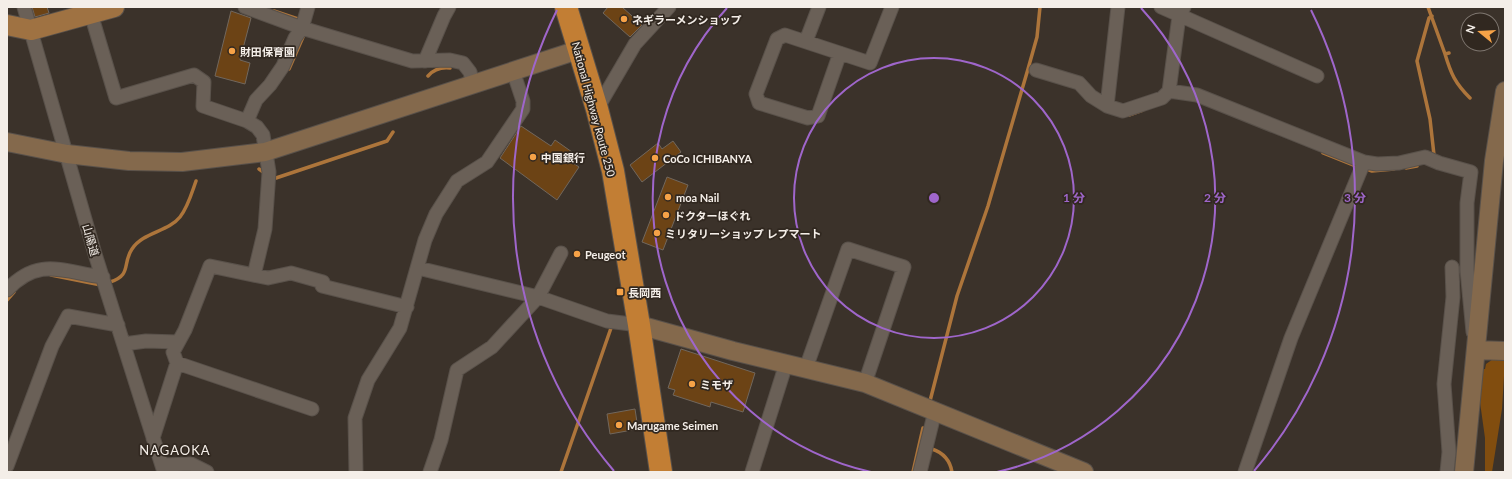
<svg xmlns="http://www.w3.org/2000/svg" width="1512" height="479" font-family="Lato,'Noto Sans JP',sans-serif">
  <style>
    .green { fill: #814d0f }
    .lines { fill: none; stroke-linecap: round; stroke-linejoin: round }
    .stream { stroke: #ad753b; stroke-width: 3.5 }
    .building { fill: #6c4315; stroke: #71675d }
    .street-casing { stroke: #59514a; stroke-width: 15 }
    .secondary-casing { stroke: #59514a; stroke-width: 20 }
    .primary-casing { stroke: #59514a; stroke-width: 22 }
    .highway-casing { stroke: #59514a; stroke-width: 24 }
    .street { stroke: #6a6057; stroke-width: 13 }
    .secondary { stroke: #84694c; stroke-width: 18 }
    .primary { stroke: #9f7242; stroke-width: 20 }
    .highway { stroke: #c27e34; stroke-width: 22 }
    .ring { fill: none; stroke: #9f66cb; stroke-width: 2 }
    .poi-dot { fill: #f6a247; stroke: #312820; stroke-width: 1.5 }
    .labels { text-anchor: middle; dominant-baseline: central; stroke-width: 3.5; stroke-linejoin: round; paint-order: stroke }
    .poi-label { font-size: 11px; font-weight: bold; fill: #f4eee8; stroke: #312820; text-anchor: start }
    .street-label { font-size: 11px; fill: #f4eee8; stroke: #312820 }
    .quarter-label { font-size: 13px; letter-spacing: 1px; fill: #f4eee8; stroke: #312820 }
    .centre { fill: #9f66cb; stroke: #312820; stroke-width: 2 }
    .ring-label { font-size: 12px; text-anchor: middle; font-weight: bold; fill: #9f66cb; stroke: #312820; stroke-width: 3.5; stroke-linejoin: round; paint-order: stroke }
  </style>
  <rect width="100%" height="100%" fill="#3b322a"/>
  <path class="green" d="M1496,357l9,3 -3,49 -10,63h-7v-34l-7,-50 2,-19h5l1,-5z"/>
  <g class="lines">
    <path class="stream" d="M1428,7l17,47 4,-1
      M274,11l27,9
      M1432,16l-3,2 -12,43 13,58 4,36
      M1445,54c6,20 10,29 25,44
      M289,69l14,-32
      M428,76c6,-7 13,-9 22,-8
      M1129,115l14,-5
      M1323,153l35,14
      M1364,168l8,3 22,-2
      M1406,168l11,-2
      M259,169l7,5
      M272,176l4,2 111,-37 6,-9
      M51,275l50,10
      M110,282c22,-7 12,-18 22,-33 11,-17 36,-17 48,-32 8,-10 12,-25 16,-36
      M7,300l7,-8
      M930,401l27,-105 31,-90 40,-137 9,-32 3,-30
      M932,449c12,4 18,11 20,23
      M561,472l50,-144
      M913,472l10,-44"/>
  </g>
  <path class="building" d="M32,7h15l2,6 -14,4z
    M608,7h14l20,18 -12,12 -27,-24z
    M231,11l20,7 -11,42 10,3 -5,21 -30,-8z
    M521,126l30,20 4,-6 17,12 -5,7 12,8 -22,33 -57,-42z
    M673,141l8,11 -39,30 -12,-17 28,-22 4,6z
    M667,177l21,8 -25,65 -21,-8z
    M681,349l74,24 -12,39 -32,-10 -1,5 -37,-12 2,-5 -7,-2z
    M635,409l3,20 -28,5 -3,-20z"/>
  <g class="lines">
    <defs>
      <path id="street" d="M24,7l71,247 69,218
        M245,7l57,21 110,33 38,-1 13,3 7,9 3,13
        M1118,7l-11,99 16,5 39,-13 7,-7 28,4 167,67
        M1161,7l156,69
        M91,14l25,84 78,-23 10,7 -1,24 44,15 10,6 6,8 6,37 -4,57 -11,46
        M806,41l13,-34
        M840,53l-22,63 -10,2 -49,-15 -3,-9 21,-55 8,-4 85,28 22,-56
        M425,61l19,-45 5,-9
        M1036,70l43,13 12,13 16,10
        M1169,91l10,-75 5,-9
        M597,109l38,-65 34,-37
        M247,121l9,-21 14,-15 13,-19 12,-28 7,-10 6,-21
        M418,268l120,29 69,24 32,4
        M7,290c32,-34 56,-18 96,-13
        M124,344l22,-3 32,1
        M177,363l135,46
        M806,368l42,-119 56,18 -39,116
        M153,438l24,-75 -4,-11 12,-22 25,-64 58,12 23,-5 32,9 -1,4 85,21
        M162,465l29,-1 16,8
        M7,466l45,-120 16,-30 50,9
        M356,472l-1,-54 13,-38 32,-52 25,-88 11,-26 21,-33 30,-19 36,-53v-8l-10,-30
        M430,472l11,-32 16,-70 35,-23 46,-50 23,-44
        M752,472l34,-108
        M920,472l15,-61
        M1245,472l46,-134 73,-176 13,2 22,-1 26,-6 14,6 32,9 -4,31v67l6,62
        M1447,472l2,-20 -5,-68 9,-87 -1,-30"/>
      <path id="secondary" d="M7,142l60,12 62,7 53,1 83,-10 313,-102
        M639,325l94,26 132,32 219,89
        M1476,350l29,1
        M1464,472l30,-311 11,-70"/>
      <path id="primary" d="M7,25l24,5 83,-23"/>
      <path id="highway" d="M566,7l31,102 16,62 26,154 22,147"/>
    </defs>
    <use href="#street" class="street-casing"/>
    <use href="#secondary" class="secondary-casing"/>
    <use href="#primary" class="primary-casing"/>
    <use href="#highway" class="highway-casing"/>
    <use href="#street" class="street"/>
    <use href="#secondary" class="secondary"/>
    <use href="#primary" class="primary"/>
    <use href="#highway" class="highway"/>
  </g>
  <g class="ring">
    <circle cx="934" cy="198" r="140"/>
    <path d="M871 472A281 281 0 0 1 727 8M1141 8A281 281 0 0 1 997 472"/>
    <path d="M614 471A421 421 0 0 1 557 10M1311 10A421 421 0 0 1 1254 471"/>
  </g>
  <g class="poi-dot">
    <circle cx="624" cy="19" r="4"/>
    <circle cx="232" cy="51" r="4"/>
    <circle cx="533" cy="157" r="4"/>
    <circle cx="655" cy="158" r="4"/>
    <circle cx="668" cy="197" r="4"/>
    <circle cx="666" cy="215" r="4"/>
    <circle cx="657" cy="233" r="4"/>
    <circle cx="577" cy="254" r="4"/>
    <rect x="616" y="288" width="8" height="8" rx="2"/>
    <circle cx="692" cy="384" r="4"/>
    <circle cx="619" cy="425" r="4"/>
  </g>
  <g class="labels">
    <g class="poi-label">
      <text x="632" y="19">ネギラーメンショップ</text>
      <text x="240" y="51">財田保育園</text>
      <text x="541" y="157">中国銀行</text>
      <text x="663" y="158">CoCo ICHIBANYA</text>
      <text x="676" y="197">moa Nail</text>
      <text x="674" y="215">ドクターほぐれ</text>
      <text x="665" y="233">ミリタリーショップ レプマート</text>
      <text x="585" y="254">Peugeot</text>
      <text x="628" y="292">長岡西</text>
      <text x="700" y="384">ミモザ</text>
      <text x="627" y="425">Marugame Seimen</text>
    </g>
    <g class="street-label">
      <text transform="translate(594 109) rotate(75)">National Highway Route 250</text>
      <text transform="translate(91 240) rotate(74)">山陽道</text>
    </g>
    <g class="quarter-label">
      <text x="175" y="450">NAGAOKA</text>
    </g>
  </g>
  <circle cx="934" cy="198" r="6" class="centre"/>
  <g class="ring-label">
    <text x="1074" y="202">1 分</text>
    <text x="1215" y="202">2 分</text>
    <text x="1355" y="202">3 分</text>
  </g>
  <rect width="1512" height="479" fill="none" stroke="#f4eee8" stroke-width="16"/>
  <g transform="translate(1480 32) rotate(288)"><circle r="19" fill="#312820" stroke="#7f7770"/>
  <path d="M0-3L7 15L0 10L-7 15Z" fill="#f6a247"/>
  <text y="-6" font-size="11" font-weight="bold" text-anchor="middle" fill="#f4eee8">N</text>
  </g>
</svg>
